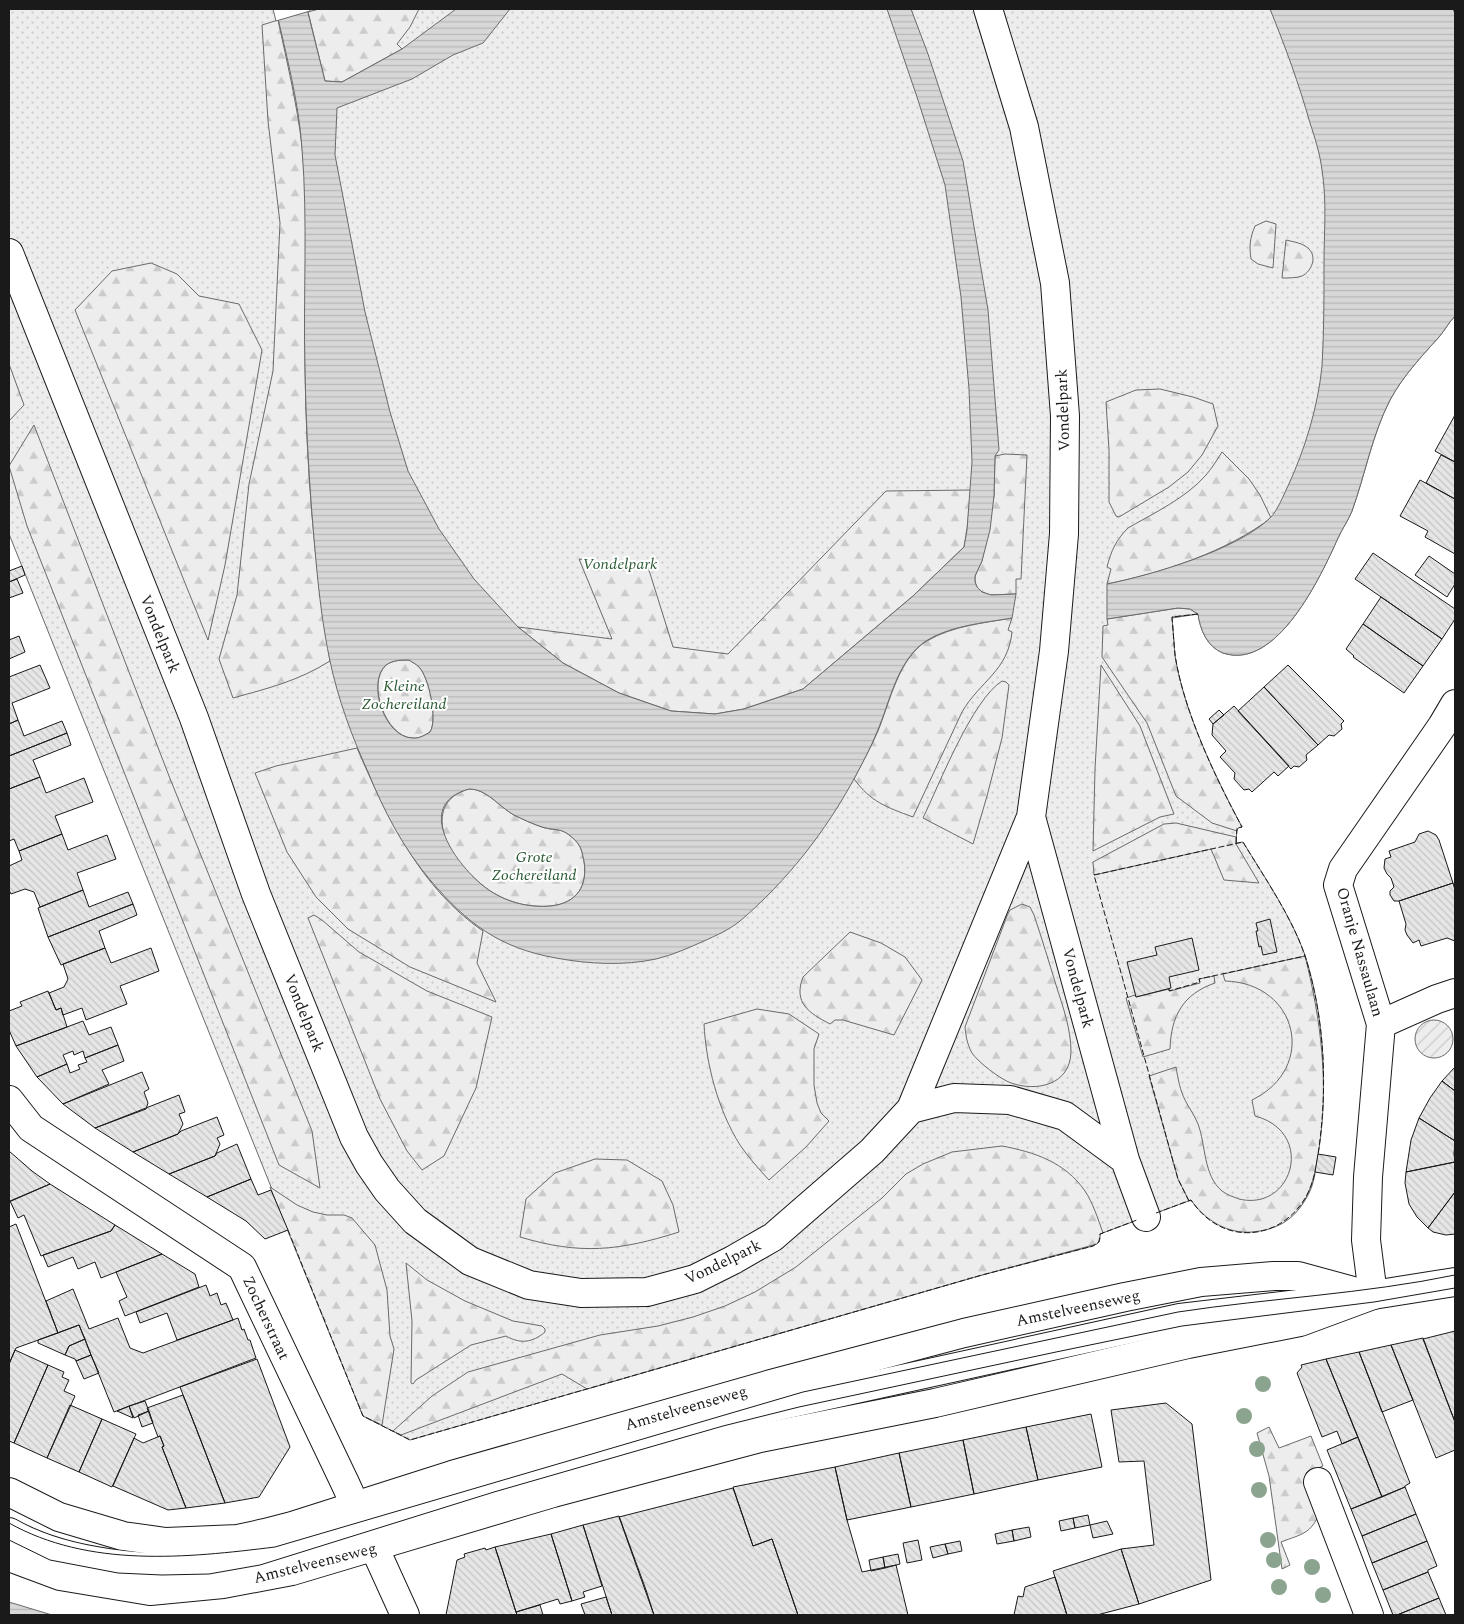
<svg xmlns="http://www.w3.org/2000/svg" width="1464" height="1624" font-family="Spectral,serif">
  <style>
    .grass { fill: url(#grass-dots); stroke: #6a6a6a }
    .forest { fill: url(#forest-firs); stroke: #6a6a6a }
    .garden { fill: url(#garden-furrows); stroke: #6a6a6a }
    .water { fill: url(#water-rules); stroke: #6a6a6a; fill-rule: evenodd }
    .pier { fill: #fff; stroke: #6a6a6a }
    .building { fill: url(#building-back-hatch); stroke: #1a1a1a }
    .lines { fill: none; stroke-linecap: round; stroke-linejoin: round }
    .minor-casing { stroke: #1a1a1a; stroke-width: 30 }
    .major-casing { stroke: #1a1a1a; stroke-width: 30 }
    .minor { stroke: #fff; stroke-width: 28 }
    .major { stroke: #fff; stroke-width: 28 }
    .tram { stroke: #1a1a1a; stroke-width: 1 }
    .fence { stroke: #1a1a1a; stroke-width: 1; stroke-dasharray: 6 2.5; stroke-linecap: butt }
    .tree { fill: #8aa48f }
    .labels { text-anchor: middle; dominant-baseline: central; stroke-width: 4; stroke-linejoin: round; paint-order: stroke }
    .street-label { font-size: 16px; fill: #1a1a1a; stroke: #fff }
    .park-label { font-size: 16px; font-style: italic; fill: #2b5a34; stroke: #fff }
  </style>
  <defs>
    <pattern id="grass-dots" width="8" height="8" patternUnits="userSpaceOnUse" patternTransform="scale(1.25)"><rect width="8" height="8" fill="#ededed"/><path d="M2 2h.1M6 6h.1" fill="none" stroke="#cbcbcb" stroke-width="1.8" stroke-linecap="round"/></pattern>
    <pattern id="forest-firs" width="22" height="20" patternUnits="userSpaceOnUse" patternTransform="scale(1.25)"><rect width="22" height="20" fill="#ededed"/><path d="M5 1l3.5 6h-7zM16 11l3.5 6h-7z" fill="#cbcbcb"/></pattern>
    <pattern id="garden-furrows" width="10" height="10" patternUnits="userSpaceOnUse" patternTransform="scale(1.25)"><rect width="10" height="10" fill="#ededed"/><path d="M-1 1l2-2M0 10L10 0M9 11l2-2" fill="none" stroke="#cbcbcb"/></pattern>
    <pattern id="water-rules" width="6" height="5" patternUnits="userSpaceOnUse" patternTransform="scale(1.25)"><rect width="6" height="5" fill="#d7d7d7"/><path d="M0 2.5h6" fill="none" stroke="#b8b8b8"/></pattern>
    <pattern id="building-back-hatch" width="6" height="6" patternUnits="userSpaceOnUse" patternTransform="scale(1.25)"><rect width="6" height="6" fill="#e6e6e6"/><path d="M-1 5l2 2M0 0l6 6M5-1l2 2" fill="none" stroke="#c5c5c5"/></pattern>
  </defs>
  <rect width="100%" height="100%" fill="#fff"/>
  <path class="grass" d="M9,9h1444l2,4v303c-6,6 -10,14 -16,21 -18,20 -36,39 -49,63 -18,35 -25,75 -38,111 -4,10 -10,18 -14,27 -17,38 -61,133 -115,115 -16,-6 -23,-24 -25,-39l-26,4c1,12 2,25 3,38 9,57 39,120 67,171l-5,1 -1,15 7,-1c22,36 48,74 62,113 20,63 23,134 13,199 -2,12 -3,26 -8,37 -9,20 -26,35 -47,39 -30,7 -54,-7 -72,-30l-91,34 -1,8 -6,4 -111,29 -572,165 -47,-24 -354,-882z"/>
  <path class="forest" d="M319,9h100l-9,18 -13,17 5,5 -60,33 -17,-1 -17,-69z
    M278,20c9,42 19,84 24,126 8,73 2,147 3,220 1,99 9,197 25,295 -32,20 -61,27 -97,37l-14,-39 18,-64 12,-111 24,-113 7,-148 -12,-102 -6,-96z
    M1266,221l10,3 -3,44 -15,-4 -7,-5c-2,-13 -1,-21 4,-33z
    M1286,240c8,2 17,3 23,9 8,8 3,22 -7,27 -5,2 -14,2 -20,2z
    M151,263l26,11 22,22 40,8 23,46 -37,215 -17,75 -133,-330 37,-39z
    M9,364l15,41 -15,16z
    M1160,389l33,8 20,7 5,22 -16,29 -14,17 -19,15 -50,30 -3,-1 -7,-14v-52l-3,-48 30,-12z
    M34,425l135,351 143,355 8,57 -41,-23 -252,-639 -18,-60z
    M1222,452l27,27 11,16 11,23c-45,34 -109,55 -164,66l4,-15 -4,-2c4,-16 9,-27 21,-39 26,-15 58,-30 78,-53 6,-7 11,-15 16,-23z
    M1005,454l22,1 -6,124h-5v15l-25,1 -9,-3 -5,-5 -2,-5v-6l7,-15 12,-65 1,-40z
    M971,490l-4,40 -3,17 -51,49 -110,93 -59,20 -29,5 -44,-3 -52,-18 -56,-30 -45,-36 94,12 -33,-80 69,8 25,80 55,7 158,-163z
    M1178,608l12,1 8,5 -26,3c1,13 2,26 3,39 9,56 40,120 67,171l-4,1 -1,3 -25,-8 -36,-27 -29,-73 -45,-66 1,-31 5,-1 -1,-6z
    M1012,618l-4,12 4,2c-4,39 -32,49 -50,80l-49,105c-27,-10 -42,-15 -59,-38 8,-16 17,-32 24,-48 11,-27 21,-74 49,-90 25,-15 56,-18 85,-23z
    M409,660c3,2 7,4 10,7 10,10 19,52 11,65 -5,3 -11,7 -18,6 -26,-1 -46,-55 -26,-73 7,-5 15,-5 23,-5z
    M1101,665l39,61 34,88 -14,3 -67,34 2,-82z
    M1002,681l4,1 3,3 -7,53 -15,58 -14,48 -50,-26c16,-33 49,-118 79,-137z
    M357,748c30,69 63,140 126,183l-6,32 19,39 -86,-35 -62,-38 -32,-32 -29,-45 -32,-79 21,-7z
    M469,789c18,0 29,17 45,26 8,4 19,9 28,12 17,5 18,-1 33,13 7,7 7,13 9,21 4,25 -7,42 -33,45 -23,2 -46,-4 -65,-18 -8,-6 -18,-15 -25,-23 -21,-25 -32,-65 8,-76z
    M1176,823l60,14v7l23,39 -35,-3 -13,-31 -117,26 -1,-13 71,-38z
    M1022,904l8,3 4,8c8,24 15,47 22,70 7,22 15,44 15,67 -1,33 -34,40 -60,31 -11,-4 -33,-21 -39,-30 -5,-9 -6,-17 -7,-26l42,-111 3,-6z
    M314,915l8,5 37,32 68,39 65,26 -16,71 -32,68 -22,14 -15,-19 -27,-52 -72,-181z
    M850,932l31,11 24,14 17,23 -28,55 -51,-15h-8l-5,4c-21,-11 -37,-21 -27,-47z
    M1305,956c16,64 24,127 14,193 -6,42 -17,79 -67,83 -25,2 -47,-12 -61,-32l-2,1 -11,-22 -29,-103 27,-9c2,12 4,23 9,33 4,8 10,16 13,24 8,21 5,51 24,67 5,4 12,6 17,8 54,13 77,-67 16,-83l-3,-16c66,-32 46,-117 -27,-119l-2,-7z
    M1214,976l1,7c-32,11 -44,33 -45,66l-27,8 -17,-59 9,-3 1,2 33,-8 1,2 30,-8 -1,-4z
    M757,1009l32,5 30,20 -5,15v36l3,18 4,10 8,8 -23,26 -37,33c-10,-11 -21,-23 -29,-35 -22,-35 -34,-81 -36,-121z
    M1002,1146c32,6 63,16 83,45 8,12 13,28 18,42l-3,1v5l-3,5 -115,31 -395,114 -25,-15 -161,61 -8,-4 39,-35 36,-24 132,-37 58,-9 35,-9 32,-11 30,-14 41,-25 86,-69 24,-24 17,-10 29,-12z
    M595,1159l32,1 35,21 11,24 6,27c-60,19 -99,23 -159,5l6,-38 29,-26z
    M270,1187l27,18 16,7 14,3h17l8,3 23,27 12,45 3,46 4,13 -12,76 -19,-9z
    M406,1263l21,17 38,21 48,20 29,5 3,3v3c-13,11 -25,12 -39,4l-35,9 -55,35 -3,4 -2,-1 1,-62z
    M1269,1427l10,21 32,-12 12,30 -17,7 14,39c-9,22 -18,22 -39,30l9,23 -8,4 -13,-93 -12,-43z"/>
  <path class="garden" d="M1415 1039a19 19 0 1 1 38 0a19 19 0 1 1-38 0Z"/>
  <path class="water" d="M276,9h31l18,72 17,1 60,-33 54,-40h54l-27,34 -30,12 -41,24 -75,29 -2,47 30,157 25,100 18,59 31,58 35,50 44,48 45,36 56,30 52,18 44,3 29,-5 59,-20 110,-93 51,-49 3,-17 5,-68 -3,-73 -8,-92 -16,-112 -28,-88 -30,-88h24l17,45 35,107 25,149 11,140 -4,6 -1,40 -4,34 -8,31 -7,15v6l2,5 5,5 9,3 25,-1 -4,24c-29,5 -65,8 -89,25 -27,21 -33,59 -46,89 -6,15 -14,30 -22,45 -29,54 -68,104 -115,144 -11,9 -23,14 -36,20 -16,7 -31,14 -48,18 -32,7 -68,5 -100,-1 -57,-10 -89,-35 -125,-77 -28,-33 -47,-70 -63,-109 -16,-35 -30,-73 -38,-111 -7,-33 -11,-67 -14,-100 -6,-64 -10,-129 -11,-193 -2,-73 3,-146 -3,-219 -3,-47 -16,-94 -26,-140zM409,660c3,2 7,4 10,7 10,10 19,53 11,65 -5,3 -11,7 -18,6 -27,-1 -46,-55 -26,-73 7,-5 15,-5 23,-5zM469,789c18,0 29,17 45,26 8,4 19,9 28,12 17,5 18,-1 33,13 7,7 7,13 9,21 4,25 -7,42 -33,45 -23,2 -46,-4 -65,-18 -28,-21 -75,-83 -17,-99z
    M1270,9h183l2,5v302c-6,6 -10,14 -16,21 -18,20 -36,39 -49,63 -18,35 -25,75 -38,111 -4,10 -10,18 -14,27 -17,38 -61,133 -115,115 -16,-6 -23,-24 -25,-39l-8,-5 -12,-1 -71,11v-35c45,-9 130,-34 163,-66 8,-8 13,-22 18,-32 17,-37 30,-79 34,-120 2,-34 2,-68 2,-102 0,-31 3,-63 -2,-94 -2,-16 -7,-32 -12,-47 -11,-39 -25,-77 -40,-114z
    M9,1602l43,13h-43z"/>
  <path class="pier" d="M273,9h37v2l-34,10z"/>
  <path class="building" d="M1455,415v47l-20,-11z
    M1441,455l14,7v37l-29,-16z
    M1420,480l35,19v55l-30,-17 3,-6 -28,-15z
    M1373,553l82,56v10l-13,20 -87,-60z
    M1429,556l26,18v10l-8,13 -32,-22z
    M22,566l3,9 -16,7v-11z
    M17,579l6,14 -14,5v-16z
    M1381,597l61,42 -19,27 -60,-42z
    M1363,624l60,42 -19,27 -51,-36 1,-1 -8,-7z
    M19,636l6,16 -16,7v-19z
    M40,665l10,23 -38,15 6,17 -9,4v-47z
    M1288,665l56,56 -3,3 1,5 -8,7 -5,-1 -11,10 -54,-58z
    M1264,687l54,58 -12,10 1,5 -8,7 -5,-1 -3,3 -53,-58z
    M1234,706l55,60 -11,10 -4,-4 -22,20 -3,-3 -5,1 -10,-11 1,-6 -15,-16 6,-6 -14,-16 1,-11z
    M1219,710l5,5 -11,9 -4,-5z
    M18,720l6,16 38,-15 5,12 -58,23v-32z
    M67,733l4,12 -38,15 7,17 -31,12v-33z
    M40,777l6,16 38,-15 9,24 -38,14 7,18 -43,17 -5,-12 -5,2v-52z
    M1428,831l8,4 3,5 14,43 -54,18h-5l-4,-6v-4l4,-4 -3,-9 -4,-4 -3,-6 1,-9 6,-2 -2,-6 26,-9 4,-8z
    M62,834l6,16 39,-15 9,24 -39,14 6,17 -43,17 -6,-15 -9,-3 -14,5 -2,-4v-24l13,-6 -3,-9z
    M1453,883l2,7v51l-8,-3 -26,8 -2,-6 -6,3 -6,-8 -2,-5 1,-6 -7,-23z
    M83,890l6,17 39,-15 5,12 -85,33 -10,-29z
    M133,904l4,11 -38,16 6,17 -44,17 -13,-28z
    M1270,919l7,33 -14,3 -2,-9 -2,1 -3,-16h2l-2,-8z
    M1192,938l7,32 -30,7 2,11 -35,9 -9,-35 30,-7 -2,-8z
    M105,948l6,15 40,-15 8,23 -39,15 7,18 -41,16 -4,-12 -19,7 -2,-7 -5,2 -7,-17 15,-6 4,-8 -5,-15z
    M48,991l8,19 5,-2 6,19 -51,19 -7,-16v-19l13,-5 -2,-4z
    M83,1021l6,14 22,-8 7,18 -33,13 -2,-7 -9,4 -1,-4 -10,4 4,9 -30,13 -21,-31z
    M118,1045l6,16 -22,9 7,14 -46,20 -26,-27 30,-13 3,9 10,-4 -2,-4 9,-3 -2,-4z
    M1455,1067v24l-13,-10z
    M142,1072l7,17 -5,3 4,11 -2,6 -51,19 -32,-24z
    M1442,1081l13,10v50l-36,-23 11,-20z
    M179,1095l6,17 -6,2 4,10 -5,10 -45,18 -38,-24z
    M217,1117l7,18 -7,3 3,6 -5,12 -46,18 -36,-22 45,-18 3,-3z
    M1419,1118l36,23 -1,13 1,8 -49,10 5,-32z
    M237,1144l14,35 -44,18 -38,-23 46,-18 2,-3z
    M9,1151l23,20 18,13 -41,18z
    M1318,1154l18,3 -3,18 -18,-3z
    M1455,1162v30l-27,36 -11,-11 -8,-13 -4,-21 1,-11z
    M251,1179l7,16 13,-5 17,40 -23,9 -19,-18 -39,-24z
    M50,1184l65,41 -4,6 -70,25 -17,-41 -6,3 -8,-17z
    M1455,1192v42l-9,1 -13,-3 -5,-4z
    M16,1224l42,109 -42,15 -7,16v-137z
    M115,1225l47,29 -61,24 -6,-16 -17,7 -5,-12 -25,10 -5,-12 68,-24z
    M162,1254l33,20 4,13 -74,29 -6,-15 8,-4 -11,-25z
    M206,1285l4,11 7,-3 4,12 5,-2 7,17 -56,20 -10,-27 -27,10 -4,-11z
    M73,1289l16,40 29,-11 12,30 13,5 95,-35 4,12 2,-1 4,11h2l6,18 -142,54 -35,-87 -21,8 -12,-32z
    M79,1325l6,14 -16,7 -4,9 -27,-12v-3z
    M1455,1331v91l-32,-83z
    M1423,1338l32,84v28l-19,8 -45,-113z
    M85,1339l6,16 -15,6 -1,-2 -10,-4 4,-9z
    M1391,1345l22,55 -31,12 -23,-60z
    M15,1350l33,15 -34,78 -5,-2v-77z
    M1359,1352l51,131 -5,3v1l-23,10 -56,-138z
    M91,1355l8,18 -15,6 -8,-18z
    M257,1359l33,88 -31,50 -34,6 -45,-116z
    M1326,1359l32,78 -16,7 -5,-13 -15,6 -25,-64 5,-6 -1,-2z
    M48,1365l16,7 -2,5 7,3 -5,11 11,5 -28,62 -33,-15z
    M183,1395l15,38 27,70 -39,5 -24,-61 2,-1 -4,-10 -2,1 -11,-29z
    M145,1401l4,10 -15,7 -5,-12z
    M1166,1403l26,21 19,156 -72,24 -18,-55 33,-4 -10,-84 -25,1 -8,-52z
    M70,1405l32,14 -23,53 -32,-14z
    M129,1406l4,12 -16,-7z
    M149,1411l4,12 -11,4 -4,-12z
    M1091,1414l11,53 -64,13 -12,-53z
    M102,1419l34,15 -24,53 -33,-15z
    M1026,1427l12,53 -64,14 -11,-54z
    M160,1436l4,10 -2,1 24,61 -18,2 -55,-24 21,-48 9,5z
    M1358,1437l24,60 -31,12 -24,-59z
    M963,1440l11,54 -63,13 -12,-54z
    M899,1453l12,54 -64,13 -12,-53z
    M835,1467l12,53 15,52 34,-7 12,50h-110l-26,-76 -19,7 -20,-59z
    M1405,1487l11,27 -54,22 -11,-27z
    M733,1488l20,58 19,-7 26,76h-144l-35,-98z
    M1416,1514l11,27 -55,22 -10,-27z
    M1088,1515l2,10 -15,3 -2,-10z
    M619,1516l27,74 8,25h-42l-29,-90z
    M1073,1518l2,10 -14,3 -2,-10z
    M1107,1521l6,13 -20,4 -3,-13z
    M583,1525l19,61 -19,6 2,5 -13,4 -21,-67z
    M1029,1527l2,10 -17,4 -2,-11z
    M1012,1530l2,11 -17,3 -2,-10z
    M551,1534l21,67 -12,3 -2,-5 -42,13 -21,-65z
    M918,1540l4,20 -15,3 -4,-20z
    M960,1541l2,10 -14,3 -3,-10z
    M1427,1541l10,25 -9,4v2l-45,18 -11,-27z
    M945,1544l3,10 -15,4 -3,-11z
    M495,1547l22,68h-71l11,-55 8,-3 -1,-3 21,-6 1,2z
    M1121,1549l18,55 -42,11h-30l-14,-44z
    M898,1554l2,10 -15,4 -2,-11z
    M883,1557l2,11 -14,3 -2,-11z
    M1428,1572l11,26 -42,17h-4l-10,-25z
    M1055,1577l12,38h-53l4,-19 5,1 2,-10z
    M606,1597l6,18h-27l-4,-11z
    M1439,1598l7,17h-49z
    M540,1605l3,10h-26l-1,-3z"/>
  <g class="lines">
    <defs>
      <path id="minor" d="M9,253l185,465 62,176 98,243 15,27 18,26 28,31 55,40 59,24 52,8 66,-1 48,-13 38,-19 40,-23 99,-86 39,-42 120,-292 23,-166 10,-117 1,-118 -10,-133 -31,-156 -36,-118
        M1031,817l94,343 21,57
        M1381,1024l56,-25 18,-6
        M9,1100l22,28 211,139 103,216 60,132
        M911,1109l43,-11 56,2 55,16 60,44
        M1318,1482l51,133
        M9,1532c56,32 141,40 206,32 15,-2 30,-5 45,-7l500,-147 420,-92 193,-23 -7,-55 2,-63 13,-153 -43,-139 5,-16 99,-143 13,-22"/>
      <path id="major" d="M9,1492l50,25 64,19 43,6 72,-3 27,-6 27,-7 160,-51 319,-91 193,-51 161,-36 76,-15 73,-6h24l55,15 20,4
        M9,1557l51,19 90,15 73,-7 69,-13 261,-78 207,-55 175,-35 253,-59 112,-22 73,-27 82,-13"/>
    </defs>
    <use href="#minor" class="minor-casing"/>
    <use href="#major" class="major-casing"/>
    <use href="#minor" class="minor"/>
    <use href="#major" class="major"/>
    <path class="tram" d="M9,1523c80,45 177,35 266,24l528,-155 375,-80c92,-14 186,-18 277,-37
      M9,1540l41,20 68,13 44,2 47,-1 51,-9 234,-73 229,-66 76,-19 257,-55 126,-26 192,-24 81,-14"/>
    <path class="fence" d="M1198,614l-26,3c1,13 2,26 3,38 9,57 40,122 67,172l-5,1 -1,16
      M1169,989v2l31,-9 -1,-3 106,-23
      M1189,1201l-11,-22 -84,-304 149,-33c21,35 49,75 62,114 20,63 23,133 13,198
      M1156,1213l35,-13c37,56 111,36 124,-28
      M288,1230l75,186 47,24 572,-165 111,-29 6,-4 1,-8 37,-14"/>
  </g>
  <g class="tree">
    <circle cx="1263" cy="1384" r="8"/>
    <circle cx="1244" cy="1416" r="8"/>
    <circle cx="1257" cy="1449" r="8"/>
    <circle cx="1259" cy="1490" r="8"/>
    <circle cx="1268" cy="1540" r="8"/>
    <circle cx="1274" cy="1560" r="8"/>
    <circle cx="1312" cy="1567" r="8"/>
    <circle cx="1279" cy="1587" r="8"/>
    <circle cx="1323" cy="1595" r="8"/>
  </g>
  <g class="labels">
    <g class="street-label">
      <text transform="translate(1063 410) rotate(-92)">Vondelpark</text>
      <text transform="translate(160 634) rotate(68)">Vondelpark</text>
      <text transform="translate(1360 952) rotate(74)">Oranje Nassaulaan</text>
      <text transform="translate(1078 988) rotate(75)">Vondelpark</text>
      <text transform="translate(304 1013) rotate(68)">Vondelpark</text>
      <text transform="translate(723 1262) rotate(-26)">Vondelpark</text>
      <text transform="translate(1078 1308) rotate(-12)">Amstelveenseweg</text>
      <text transform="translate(266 1318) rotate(65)">Zocherstraat</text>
      <text transform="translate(686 1408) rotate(-16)">Amstelveenseweg</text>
      <text transform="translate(315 1563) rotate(-14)">Amstelveenseweg</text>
    </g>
    <g class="park-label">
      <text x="620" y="564">Vondelpark</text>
      <text x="404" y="686">Kleine<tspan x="404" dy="18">Zochereiland</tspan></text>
      <text x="534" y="857">Grote<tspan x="534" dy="18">Zochereiland</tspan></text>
    </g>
  </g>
  <rect width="1464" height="1624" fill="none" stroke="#1a1a1a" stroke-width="20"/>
</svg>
